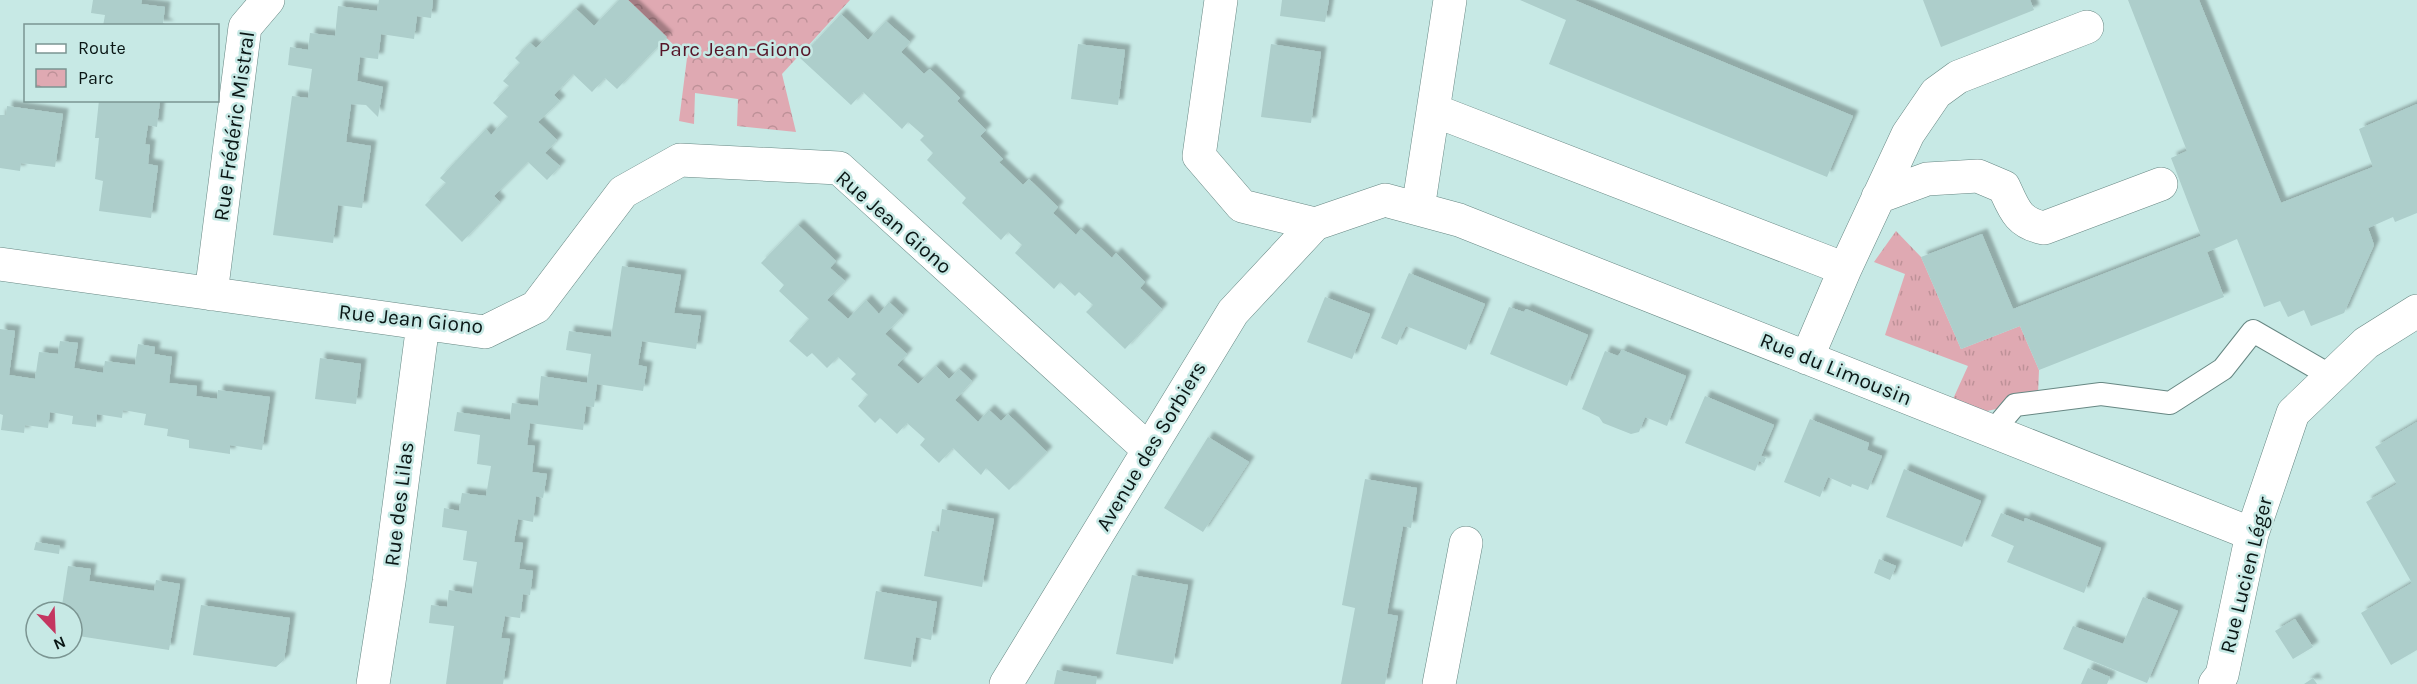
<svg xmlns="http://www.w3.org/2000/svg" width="2417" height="684" font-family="Karla,sans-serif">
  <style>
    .grass { fill: url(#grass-tufts) }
    .park { fill: url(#park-crowns) }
    .building { fill: #adcecb; filter: url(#shadow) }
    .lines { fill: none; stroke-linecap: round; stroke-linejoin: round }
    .lane-casing { stroke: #678783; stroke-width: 24 }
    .street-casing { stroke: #678783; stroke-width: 34 }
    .lane { stroke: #fff; stroke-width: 22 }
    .street { stroke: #fff; stroke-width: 33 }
    .labels { text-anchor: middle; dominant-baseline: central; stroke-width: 5; stroke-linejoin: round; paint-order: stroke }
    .park-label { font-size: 21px; fill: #561528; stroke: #c7e9e5 }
    .street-label { font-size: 21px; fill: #0a1615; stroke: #c7e9e5 }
  </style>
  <defs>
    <pattern id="grass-tufts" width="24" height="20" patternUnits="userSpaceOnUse" patternTransform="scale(1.5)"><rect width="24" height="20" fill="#dfa9b2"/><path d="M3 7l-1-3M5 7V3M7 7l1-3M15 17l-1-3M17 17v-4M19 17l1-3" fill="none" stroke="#be9198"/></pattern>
    <pattern id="park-crowns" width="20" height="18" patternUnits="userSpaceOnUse" patternTransform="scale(1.5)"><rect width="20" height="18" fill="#dfa9b2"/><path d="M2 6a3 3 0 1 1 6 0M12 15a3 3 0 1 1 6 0" fill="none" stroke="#be9198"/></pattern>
    <filter id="shadow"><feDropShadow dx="5.5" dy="-5.5" stdDeviation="1.5" flood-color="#0004"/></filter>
  </defs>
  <rect width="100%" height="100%" fill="#c7e9e5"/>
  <path class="grass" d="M1896,231l25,26 40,92 59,-23 19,44 -1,24 -23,11 -28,6 -34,-12 15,-33 -83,-31 20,-61 -31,-12z"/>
  <path class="park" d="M628,0h222l-68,74 14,58 -59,-6 1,-27 -43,-6 -1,31 -15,-3 8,-63z"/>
  <path class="building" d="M93,0h49l-1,4 24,3 -2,16 6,3h-66l2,-11 -14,-2z
    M379,0h54l-2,18 -14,-2 -3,23 -33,-5 -3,25 -18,-2 -3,24 26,6 -5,30 -12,-12 -15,-1 -5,38 25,4 -9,62 -24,-3 -5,38 -60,-8 19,-139 16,2 4,-29 -24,-4 2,-18 18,3 2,-17 25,3 3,-30 39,5z
    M619,0h9l39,37 -50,52 -12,-11 -13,14 -19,-18 -19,21 6,6 -22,21 19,18 -12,13 15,13 -13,14 -19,-18 -34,34 6,6 -38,40 -37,-37 21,-22 -6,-5 46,-49 5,6 17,-18 -15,-14 16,-17 -6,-5 17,-18 -5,-5 15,-15 6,5 40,-39 18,17z
    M1282,0h47l-4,22 -45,-6z
    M1520,0h54l279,116 -26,61 -278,-113 17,-44z
    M1923,0h107l4,10 -93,37z
    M2128,0h71l82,203 92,-36 -14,-38 58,-25v109l-22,9 -2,-5 -25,11 6,17 -30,68 -33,13 -7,-16 -16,7 -8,-16 -16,6 -27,-68 -30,13 17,45 -185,73 -19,-44 -59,23 -40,-92 61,-23 31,75 188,-73 -30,-78 16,-7z
    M841,14l27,26 18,-19 24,21 -9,10 23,22 6,-5 30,29 -3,3 29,29 -6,6 23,23 -4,3 24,23 6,-6 29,28 -5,6 23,22 5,-6 31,29 4,-5 29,29 -5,6 22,21 -37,40 -39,-37 7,-7 -14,-13 -4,4 -15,-14 -6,7 -39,-36 7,-8 -14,-13 -7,8 -39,-37 4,-5 -39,-38 6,-7 -13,-13 4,-4 -16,-14 -6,7 -39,-37 -12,13 -51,-47z
    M1078,44l47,6 -7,55 -47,-6z
    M1271,44l50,8 -10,71 -50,-6z
    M99,100h61l-3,27 -9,-2 -3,19 5,1 -2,19 10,2 -7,52 -52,-7 4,-30 -8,-2 4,-41h-4z
    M7,106l56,8 -8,53 -34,-4 -1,8 -20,-3v-53h6z
    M798,225l38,36 -6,7 15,13 -18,19 21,19 18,-19 13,14 10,-12 14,13 -18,19 22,20 -10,11 21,19 18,-18 13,13 10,-10 13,12 -17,19 23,22 11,-12 12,11 7,-7 39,38 -38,38 -23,-22 -5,7 -28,-27 -14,15 -19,-18 5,-6 -18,-16 -10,11 -17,-16 -5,5 -17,-17 10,-11 -17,-16 5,-5 -18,-17 -11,11 -15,-15 -5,4 -18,-16 20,-22 -30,-28 5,-6 -23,-22z
    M622,266l59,9 -7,38 27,3 -5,33 -54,-8 -4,24 9,2 -4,24 -46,-7 -3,23 -8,-1 -3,24 -53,-7 -3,22 8,1 -3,26 15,2 -4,24 -7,-2 -3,26 -15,-3 -4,23 9,1 -4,26 14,2 -3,24 -7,-1 -3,24 -15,-2 -4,22 9,1 -7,45h-57l8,-58 -25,-3 2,-18 16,2 2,-17 23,4 5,-32 -14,-2 4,-29 -25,-4 2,-19 15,3 3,-18 24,3 5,-30 -14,-2 3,-29 -26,-4 3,-19 53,8 2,-17 26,3 3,-30 46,7 4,-29 -25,-4 3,-19 42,6z
    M1409,273l76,31 -19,46 -60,-24 -9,19 -16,-7z
    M1325,297l45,17 -18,45 -45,-17z
    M1509,307l15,5 2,-3 62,26 -21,51 -77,-32z
    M0,329l15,2 -6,44 26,4 4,-27 19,2 2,-13 18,2 -4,25 29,5 2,-12 30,4 3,-21 17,3 -1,7 18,3 -3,26 28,3 -1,10 21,3 1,-9 52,7 -8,53 -32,-5v9l-41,-6v-8l-22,-4 1,-7 -24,-4 2,-11 -23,-4 -1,8 -25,-4 -1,13 -24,-3 1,-8 -23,-4 -2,16 -23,-3 -1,8 -23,-3 2,-15 -3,-1z
    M1622,350l64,26 -19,50 -22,-9 -6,15 -8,2 -28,-11 -4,-6 -17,-8 23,-58 13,5z
    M320,358l41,6 -5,40 -41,-5z
    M1705,396l69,29 -13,31 5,2 -2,5 -5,-2 -4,10 -70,-28z
    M1810,419l59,24 -2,7 15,6 -14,34 -16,-6 -1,3 -23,-10 -8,20 -36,-15z
    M2417,422v228l-26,15 -30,-52 51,-30 -46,-81 31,-18 -22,-37z
    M1208,437l41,25 -46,70 -39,-24z
    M1904,469l77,32 -19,46 -76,-30z
    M1365,479l52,9 -6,40 -8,-2 -16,88 11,2 -13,68h-44l14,-76 -13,-3z
    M942,509l52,10 -12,68 -58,-11 8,-45 7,1z
    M2001,513l23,9 1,-4 76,30 -17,45 -77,-31 7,-16 -23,-10z
    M36,542l24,4 -1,8 -25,-4z
    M1879,559l17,7 -6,14 -16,-7z
    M68,566l23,3 -2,12 65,10 2,-11 24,4 -11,66 -97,-15v-23h-11z
    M1132,575l56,10 -15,79 -57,-10z
    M876,591l61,11 -6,38 -15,-3 -5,30 -47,-8z
    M2143,597l35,14 -31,72 -84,-34 10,-23 50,18z
    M201,605l89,13 -6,42 -8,7 -83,-12z
    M2295,619l18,28 -20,12 -18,-28z
    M2088,668l22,9 -3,7h-26z
    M1057,670l40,7 -1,7h-42z
    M2313,678l4,6h-13z"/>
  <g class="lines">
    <defs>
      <path id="lane" d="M1993,431l22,-26 86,-11 69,9 53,-34 30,-38 78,45"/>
      <path id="street" d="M1221,0l-22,156 43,50 73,18
        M1433,110l412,159 63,-135 28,-41 22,-16 129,-50
        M1878,197l49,-18 51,-3 26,11c10,22 14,36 40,41l117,-44
        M1418,209l32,-209
        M0,264l485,68 51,-25 87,-115 57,-32 159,8 310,282
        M211,294l34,-267 23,-27
        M1807,358l38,-89
        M373,684l16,-102 34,-258
        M1006,684l227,-372 82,-88 70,-24 74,20 793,314
        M1439,684l27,-141
        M2215,684l7,-9 30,-141 41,-121 73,-70 51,-32"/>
    </defs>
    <use href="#lane" class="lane-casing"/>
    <use href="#street" class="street-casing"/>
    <use href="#lane" class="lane"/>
    <use href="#street" class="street"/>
  </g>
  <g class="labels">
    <g class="park-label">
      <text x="735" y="49">Parc Jean-Giono</text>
    </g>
    <g class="street-label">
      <text transform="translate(234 126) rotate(-82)">Rue Frédéric Mistral</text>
      <text transform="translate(894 222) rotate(41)">Rue Jean Giono</text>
      <text transform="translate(411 319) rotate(6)">Rue Jean Giono</text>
      <text transform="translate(1836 369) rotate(22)">Rue du Limousin</text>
      <text transform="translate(1151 446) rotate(-59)">Avenue des Sorbiers</text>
      <text transform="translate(399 504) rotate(-83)">Rue des Lilas</text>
      <text transform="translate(2246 575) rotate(-76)">Rue Lucien Léger</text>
    </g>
  </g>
  <rect x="24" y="24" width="195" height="78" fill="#c7e9e5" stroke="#7b9592" stroke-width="1.5"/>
  <rect x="36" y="44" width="30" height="9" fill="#ffffff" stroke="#7b9592" stroke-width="1.5"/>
  <text x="78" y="54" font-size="18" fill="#0a1615">Route</text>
  <rect x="36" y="69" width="30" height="18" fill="url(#park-crowns)" stroke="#7b9592" stroke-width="1.5"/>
  <text x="78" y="84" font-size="18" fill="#0a1615">Parc</text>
  <g transform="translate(54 630) rotate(157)"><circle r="28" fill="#c7e9e5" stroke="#7b9592" stroke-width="1.5"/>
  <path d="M0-4.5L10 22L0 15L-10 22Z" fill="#c43660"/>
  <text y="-9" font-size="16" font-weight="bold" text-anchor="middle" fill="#0a1615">N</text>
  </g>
</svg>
